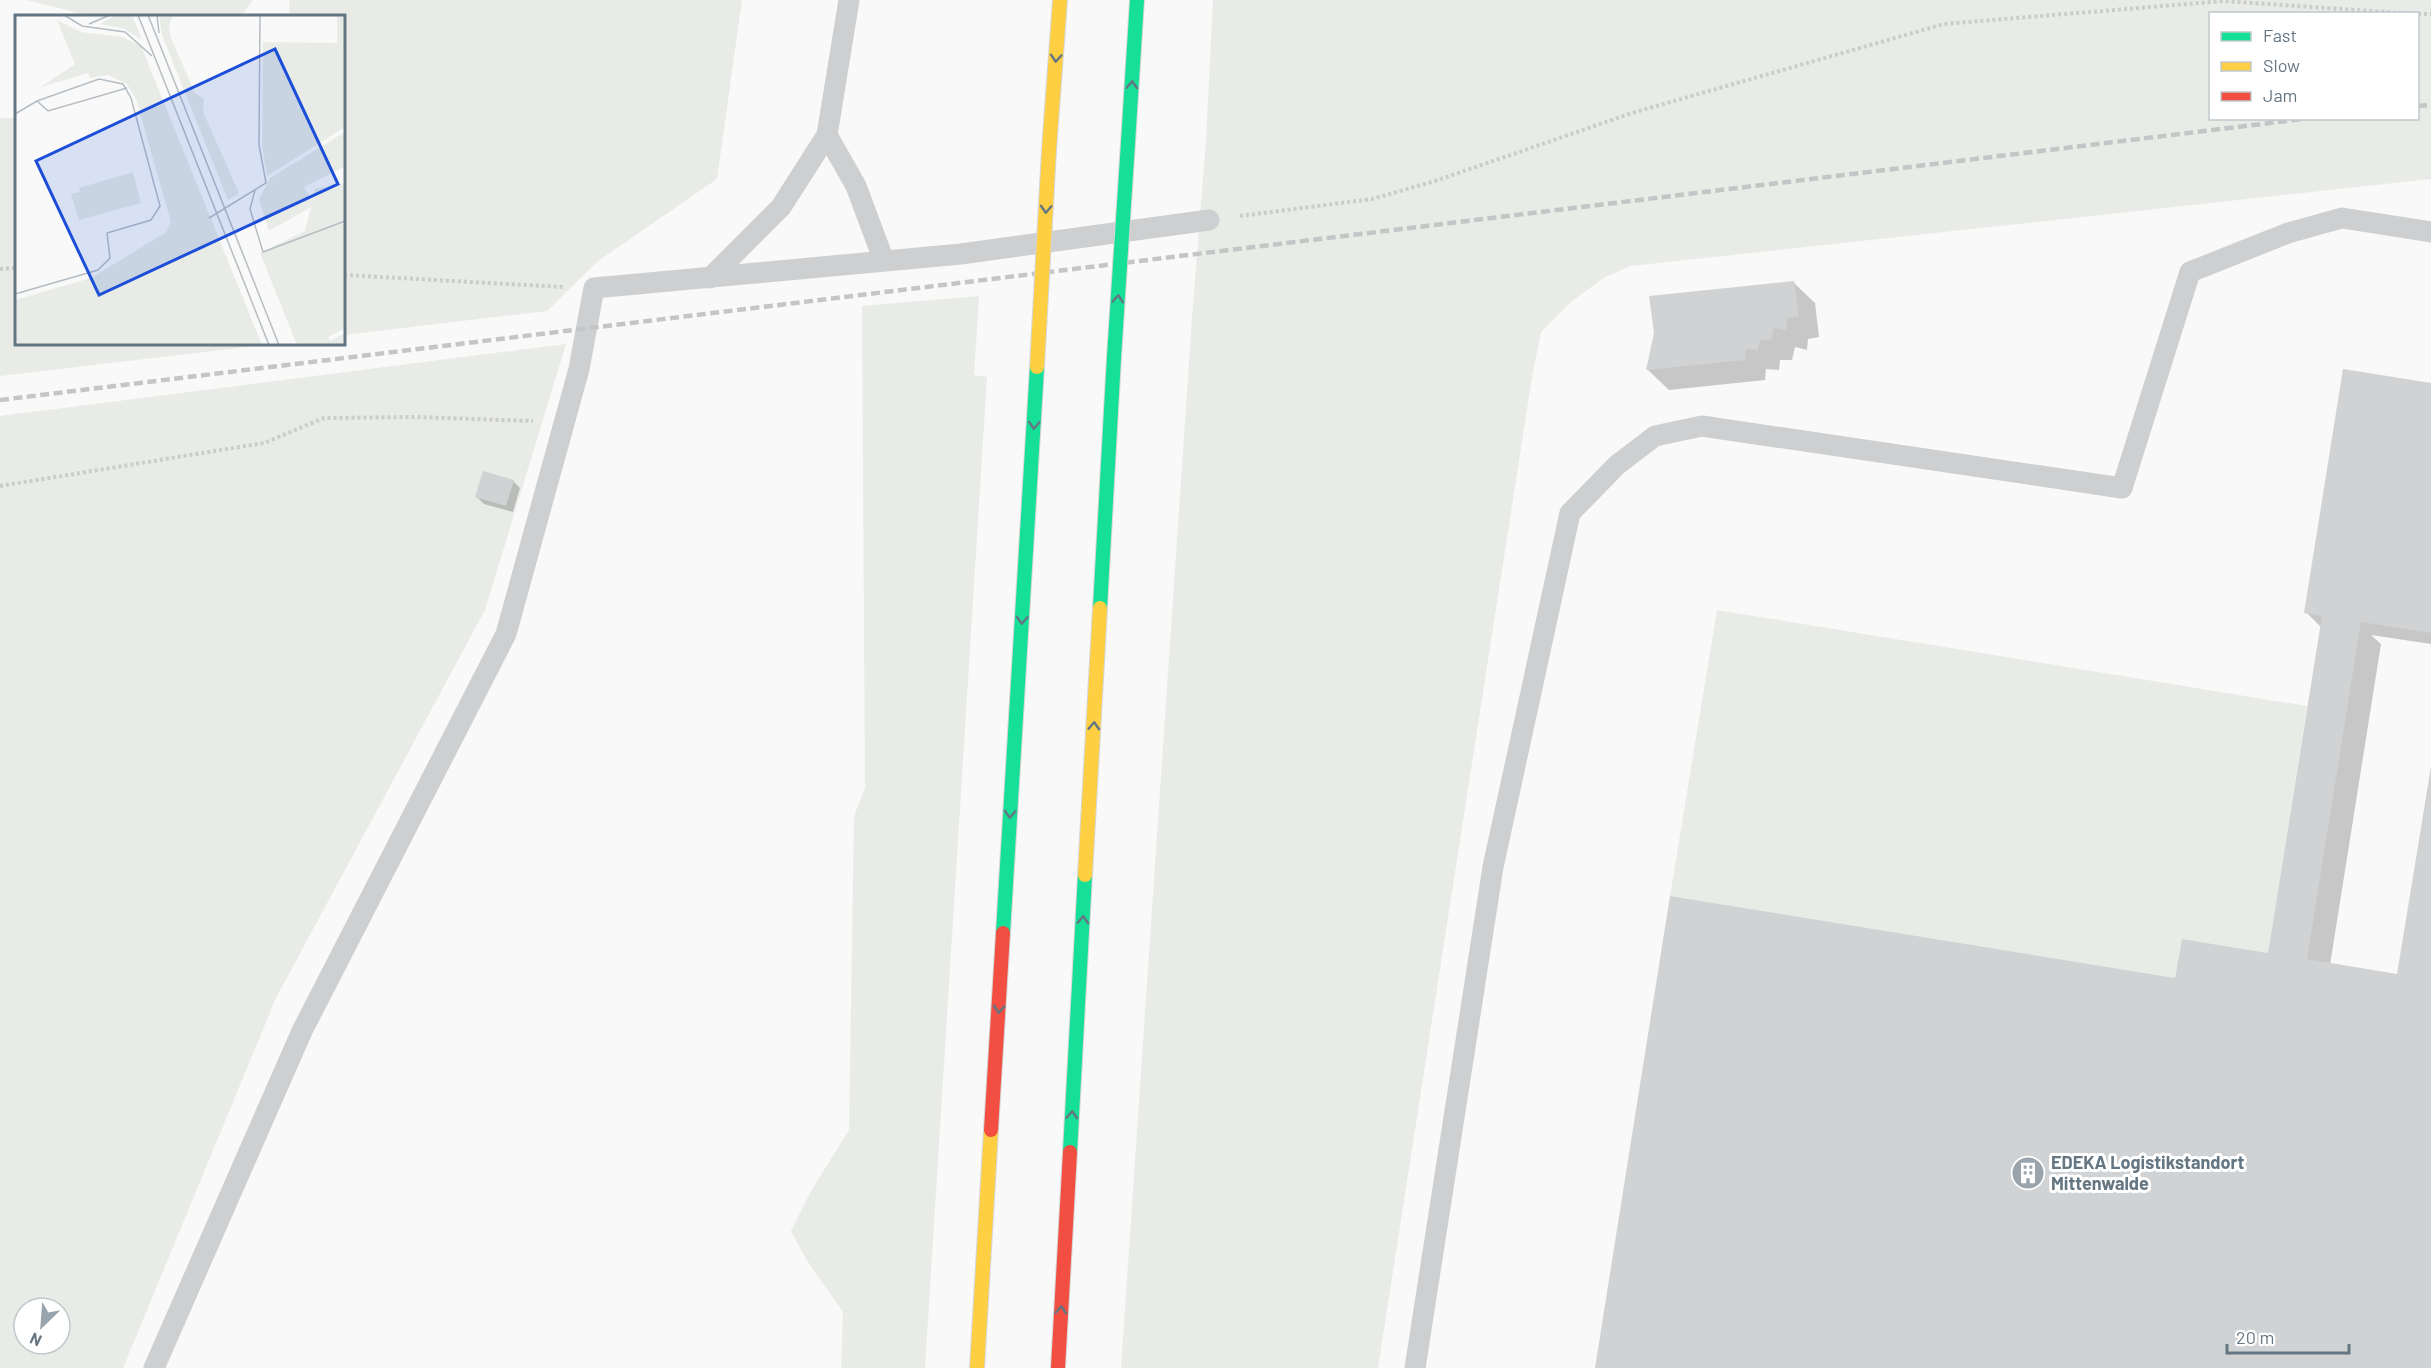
<svg xmlns="http://www.w3.org/2000/svg" width="2431" height="1368" font-family="Barlow,sans-serif">
<style>
.green{fill:#e8ebe6;fill-rule:evenodd}
.shadow{fill:#0003}
.building{fill:#d0d2d3}
.lines{fill:none;stroke-linecap:round;stroke-linejoin:round}
.fast-casing{stroke:#d5d6d6;stroke-width:16}
.slow-casing{stroke:#d5d6d6;stroke-width:16}
.jam-casing{stroke:#d5d6d6;stroke-width:16}
.path{stroke:#cbcccd;stroke-width:4;stroke-dasharray:3 3;stroke-linecap:butt}
.lane{stroke:#cecfd0;stroke-width:21}
.fast{stroke:#16e098;stroke-width:14}
.slow{stroke:#ffcf43;stroke-width:14}
.jam{stroke:#f24e42;stroke-width:14}
.rail{stroke:#c3c5c6;stroke-width:4.5;stroke-dasharray:9 4.5;stroke-linecap:butt}
.fast-bridge-casing{stroke:#d5d6d6;stroke-width:16;stroke-linecap:butt}
.slow-bridge-casing{stroke:#d5d6d6;stroke-width:16;stroke-linecap:butt}
.fast-bridge{stroke:#16e098;stroke-width:14}
.slow-bridge{stroke:#ffcf43;stroke-width:14}
.oneway{stroke:#657683}
.labels{text-anchor:middle;stroke-width:6;stroke-linejoin:round;paint-order:stroke}
.poi-label{font-size:18px;font-weight:bold;fill:#657683;stroke:#fff;text-anchor:start}
.inset-road{fill:none;stroke:#b5bdc3;stroke-width:1.5}
.view{fill:#1d4ed8;fill-opacity:0.15;stroke:#1d4ed8;stroke-width:3}
.inset-edge{fill:none;stroke:#657683;stroke-width:3}
</style>
<rect width="100%" height="100%" fill="#f9f9f9"/>
<path class="green" d="M 27,0 L 253,0 L 241,16 L 90,16 Z
M 289,0 L 742,0 L 717,179 L 598,261 L 547,311 L 344,335 L 344,16 L 290,16 Z
M 1213,0 L 2431,0 L 2431,179 L 1631,266 L 1605,277 L 1572,301 L 1541,332 L 1532,377 L 1378,1368 L 1121,1368 L 1192,318 L 1206,141 ZM 2210,14 L 2418,14 L 2418,118 L 2210,118 Z
M 0,118 L 16,118 L 16,344 L 272,344 L 0,376 Z
M 979,296 L 974,375 L 987,377 L 925,1368 L 841,1368 L 843,1312 L 806,1259 L 791,1231 L 811,1191 L 849,1130 L 854,816 L 865,788 L 862,306 Z
M 566,344 L 485,610 L 276,998 L 123,1368 L 0,1368 L 0,416 ZM 24,1308 L 60,1308 L 60,1344 L 24,1344 Z
M 1717,610 L 2307,706 L 2268,953 L 2182,939 L 2175,978 L 1670,896 Z"/>
<path class="shadow" d="M 1794,283 L 1815,303 L 1819,337 L 1808,339 L 1807,350 L 1795,347 L 1792,360 L 1780,360 L 1779,370 L 1766,369 L 1765,380 L 1669,390 L 1648,370 L 1656,333 Z
M 2431,384 L 2431,644 L 2371,635 L 2381,644 L 2330,965 L 2398,975 L 2431,768 L 2431,1368 L 1596,1368 L 2176,979 L 2269,955 L 2321,627 L 2306,612 Z
M 513,481 L 520,488 L 513,512 L 484,504 L 477,497 Z"/>
<path class="building" d="M 1794,281 L 1799,317 L 1788,318 L 1786,330 L 1774,328 L 1771,340 L 1760,340 L 1758,350 L 1746,349 L 1745,360 L 1646,370 L 1654,333 L 1649,296 Z
M 2343,369 L 2431,383 L 2431,633 L 2361,622 L 2307,959 L 2397,974 L 2431,767 L 2431,1368 L 1595,1368 L 1670,896 L 2175,978 L 2182,939 L 2268,953 L 2322,616 L 2304,613 Z
M 483,471 L 514,480 L 506,506 L 475,497 Z"/>
<g class="lines">
<defs>
<path id="fast" d="M 1128,143 L 1137,0
M 1100,608 L 1114,357
M 1003,933 L 1037,367
M 1070,1152 L 1085,875"/>
<path id="slow" d="M 1049,150 L 1060,0
M 1085,875 L 1100,608
M 977,1368 L 991,1130"/>
<path id="jam" d="M 991,1130 L 1003,933
M 1058,1368 L 1070,1152"/>
</defs>
<use href="#fast" class="fast-casing"/>
<use href="#slow" class="slow-casing"/>
<use href="#jam" class="jam-casing"/>
<path class="path" d="M 2418,14 L 2431,14
M 1240,216 L 1372,199 L 1435,181 L 1632,113 L 1944,24 L 2223,1 L 2416,14
M 0,269 L 16,268
M 344,275 L 563,287
M 0,486 L 264,443 L 324,418 L 416,417 L 533,421"/>
<path class="lane" d="M 827,135 L 856,186 L 884,261
M 710,278 L 781,207 L 827,135 L 849,0
M 154,1368 L 302,1031 L 506,634 L 579,369 L 594,288 L 961,254 L 1209,220
M 1415,1368 L 1493,867 L 1570,513 L 1617,465 L 1655,436 L 1702,426 L 2122,488 L 2190,272 L 2288,233 L 2342,218 L 2431,232"/>
<use href="#fast" class="fast"/>
<use href="#slow" class="slow"/>
<use href="#jam" class="jam"/>
<path class="rail" d="M 2418,106 L 2431,105
M 0,400 L 2311,118"/>
<defs>
<path id="fast-bridge" d="M 1114,357 L 1128,143"/>
<path id="slow-bridge" d="M 1037,367 L 1049,150"/>
</defs>
<use href="#fast-bridge" class="fast-bridge-casing"/>
<use href="#slow-bridge" class="slow-bridge-casing"/>
<use href="#fast-bridge" class="fast-bridge"/>
<use href="#slow-bridge" class="slow-bridge"/>
</g>
<defs><path id="oneway-chevron" d="M-2-3.5L2.5 0L-2 3.5" fill="none" stroke-width="1.6" stroke-linecap="round" stroke-linejoin="round" transform="scale(1.5)"/></defs>
<g class="oneway">
<use href="#oneway-chevron" transform="translate(1056 58) rotate(94)"/>
<use href="#oneway-chevron" transform="translate(1132 85) rotate(-87)"/>
<use href="#oneway-chevron" transform="translate(1046 209) rotate(93)"/>
<use href="#oneway-chevron" transform="translate(1118 299) rotate(-86)"/>
<use href="#oneway-chevron" transform="translate(1034 425) rotate(93)"/>
<use href="#oneway-chevron" transform="translate(1022 620) rotate(93)"/>
<use href="#oneway-chevron" transform="translate(1094 726) rotate(-87)"/>
<use href="#oneway-chevron" transform="translate(1010 814) rotate(93)"/>
<use href="#oneway-chevron" transform="translate(1083 920) rotate(-87)"/>
<use href="#oneway-chevron" transform="translate(999 1009) rotate(93)"/>
<use href="#oneway-chevron" transform="translate(1072 1115) rotate(-87)"/>
<use href="#oneway-chevron" transform="translate(1061 1310) rotate(-87)"/>
</g>
<defs>
<symbol id="building-disc" viewBox="-11 -11 22 22"><circle r="9.5" fill="#99a4ac" stroke="#fff"/><path d="M-4-6H4V6H1V3H-1V6H-4ZM-2.5-4.3h1.7v1.8h-1.7ZM.8-4.3h1.7v1.8H.8ZM-2.5-1h1.7V.8h-1.7ZM.8-1h1.7V.8H.8Z" fill="#fff"/></symbol>
</defs>
<g fill-rule="evenodd">
<use href="#building-disc" x="2009" y="1154" width="38" height="38"/>
</g>
<g class="labels">
<g class="poi-label">
<text x="2051" y="1169">EDEKA Logistikstandort<tspan x="2051" dy="21">Mittenwalde</tspan></text>
</g>
</g>
<g transform="translate(15 15)">
<rect width="330" height="330" fill="#f9f9f9"/>
<path d="M 101,0 L 117,0 L 127,25 L 110,14 L 85,9 ZM 144,0 L 158,0 L 154,11 L 156,23 L 180,78 L 189,84 L 188,97 L 224,178 L 213,185 L 147,20 ZM 322,0 L 330,0 L 330,112 L 252,161 L 247,131 L 248,27 L 322,28 ZM 42,5 L 66,17 L 107,22 L 126,31 L 247,330 L 0,330 L 0,285 L 76,263 L 150,218 L 156,207 L 121,84 L 112,69 L 93,60 L 75,63 L 73,58 L 26,72 L 60,49 ZM 330,117 L 330,151 L 289,172 L 297,185 L 300,174 L 330,168 L 330,313 L 313,322 L 315,326 L 330,318 L 330,330 L 282,330 L 245,238 L 290,216 L 296,192 L 254,216 L 244,184 L 255,163 ZM 118,157 L 126,188 L 64,205 L 56,179 L 65,177 L 64,173 Z" fill="#e8ebe6"/>
<path class="inset-road" d="M 49,0 L 67,11 L 110,17 L 137,41M 123,0 L 254,330M 133,0 L 264,330M 142,0 L 144,18M 74,9 L 95,0M 0,99 L 22,86 L 33,96 L 112,73M 240,175 L 235,194 L 248,237 L 330,206M 194,203 L 251,168 L 244,130 L 245,0M 0,279 L 83,255 L 95,243 L 92,218 L 136,205 L 145,191 L 116,83 L 108,69 L 84,64 L 22,86"/>
<path class="view" d="M 260,34 L 323,169 L 84,280 L 21,146 Z"/>
<rect width="330" height="330" class="inset-edge"/>
</g>
<rect x="2209" y="12" width="210" height="108" fill="#ffffff" stroke="#c1c8cd" stroke-width="1.5"/>
<rect x="2221" y="32" width="30" height="9" fill="#16e098" stroke="#c1c8cd" stroke-width="1.5"/>
<text x="2263" y="42" font-size="18" fill="#657683">Fast</text>
<rect x="2221" y="62" width="30" height="9" fill="#ffcf43" stroke="#c1c8cd" stroke-width="1.5"/>
<text x="2263" y="72" font-size="18" fill="#657683">Slow</text>
<rect x="2221" y="92" width="30" height="9" fill="#f24e42" stroke="#c1c8cd" stroke-width="1.5"/>
<text x="2263" y="102" font-size="18" fill="#657683">Jam</text>
<g transform="translate(42 1326) rotate(205)"><circle r="28" fill="#ffffff" stroke="#c1c8cd" stroke-width="1.5"/>
<path d="M0-4.5L10 22L0 15L-10 22Z" fill="#99a4ac"/>
<text y="-9" font-size="16" font-weight="bold" text-anchor="middle" fill="#657683">N</text>
</g>
<path d="M2227 1344v9h122v-9" fill="none" stroke="#657683" stroke-width="3"/>
<text x="2236" y="1344" font-size="18" fill="#657683" stroke="#ffffff" stroke-width="4.5" paint-order="stroke">20 m</text>
</svg>
